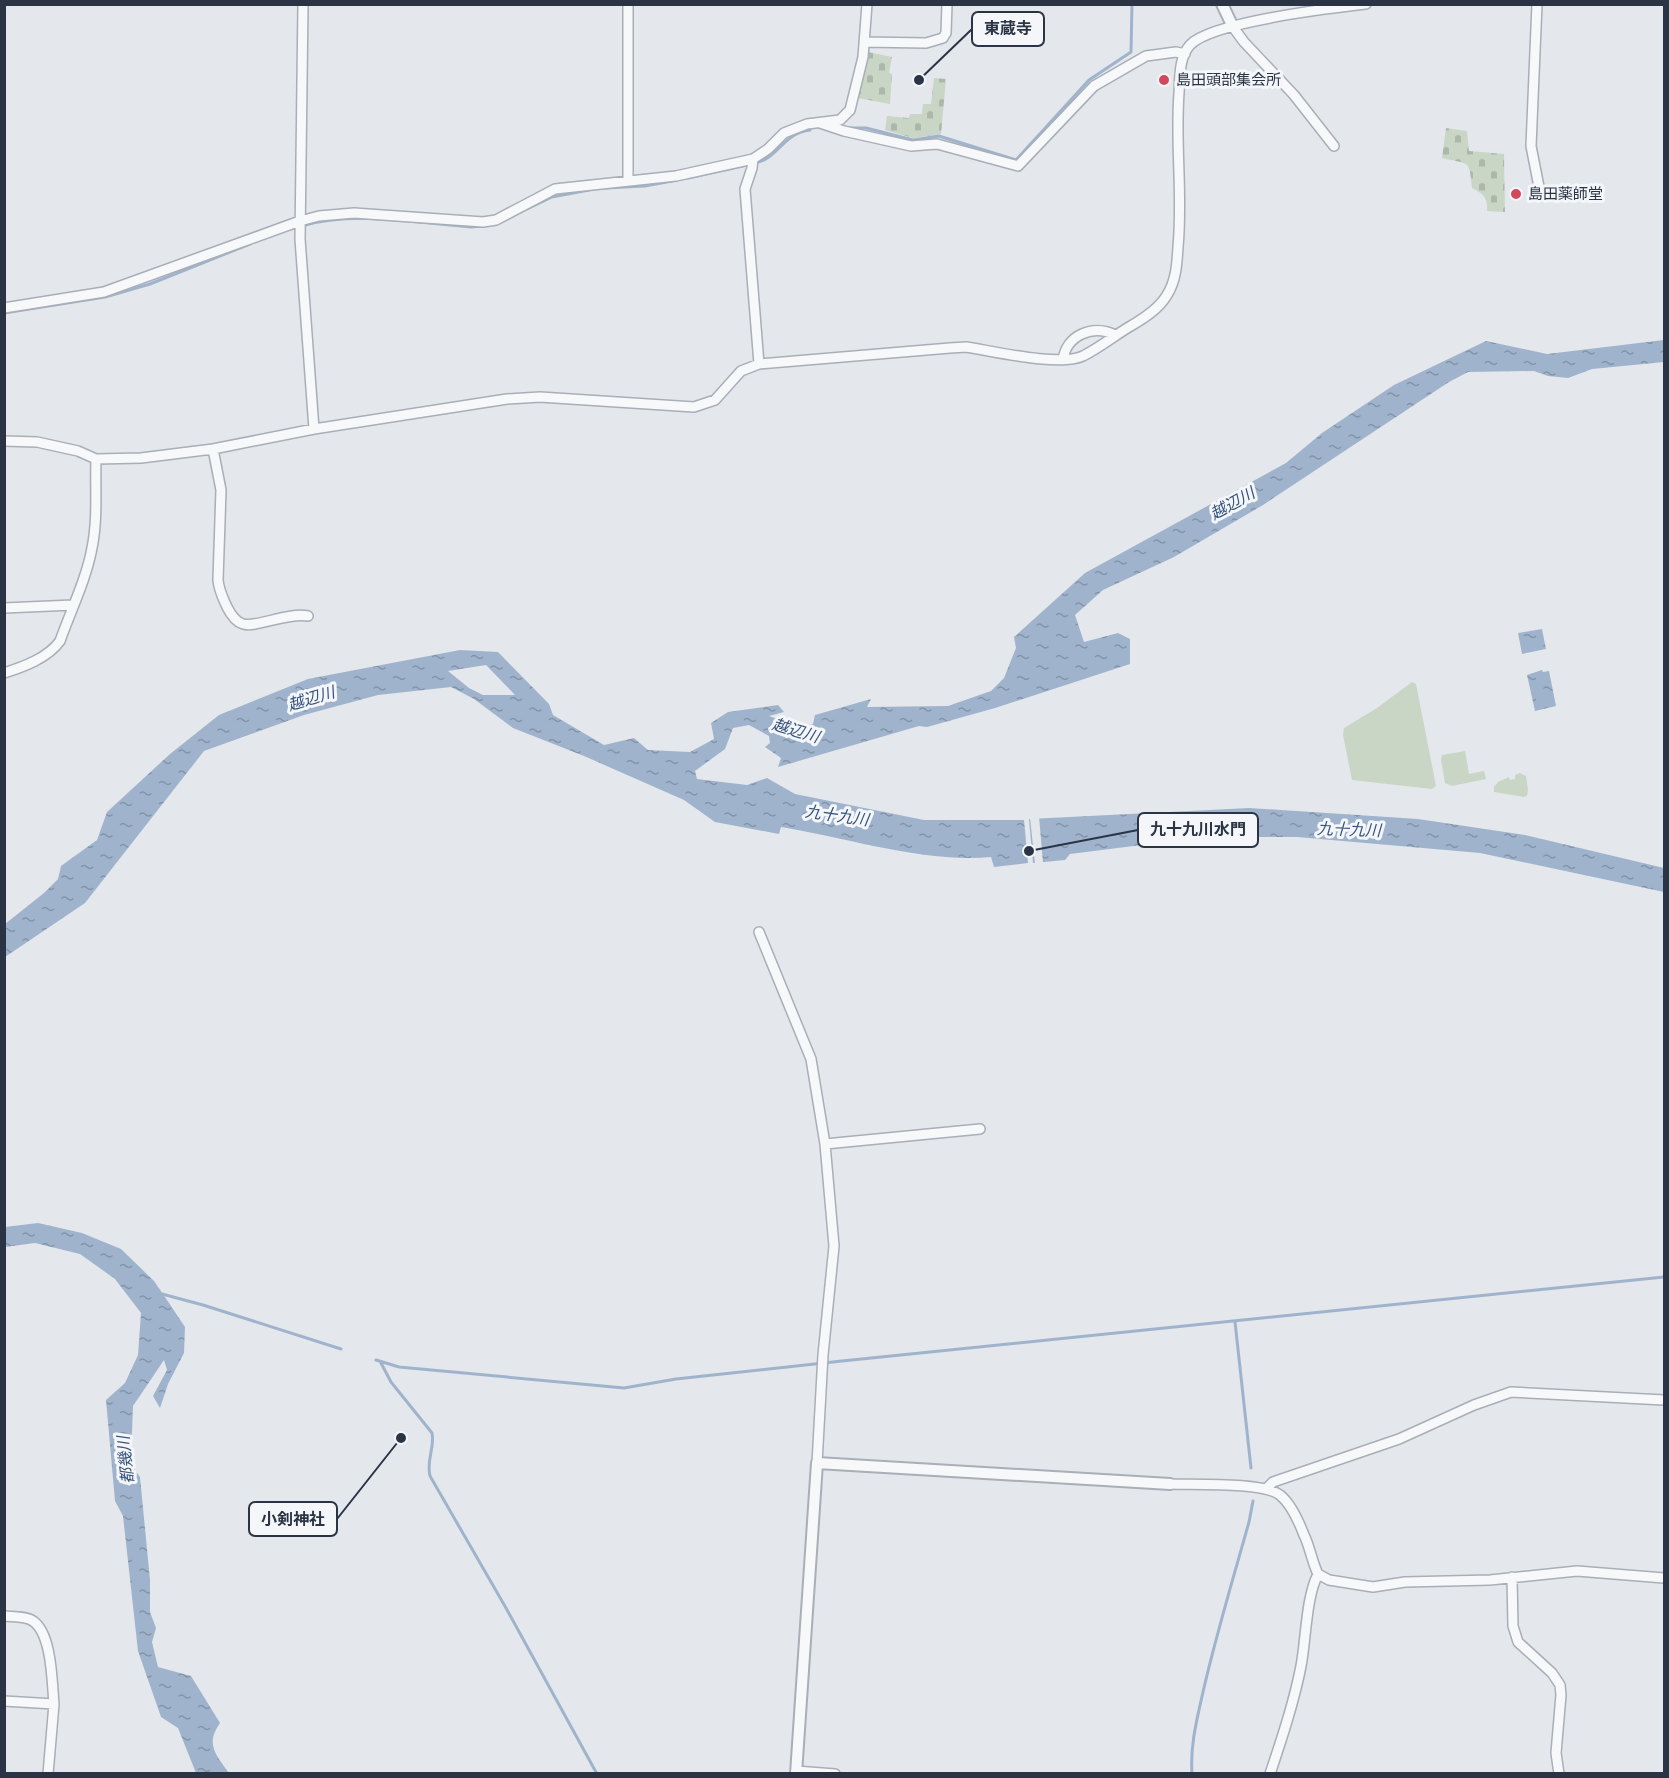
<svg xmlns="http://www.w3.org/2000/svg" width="1669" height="1778" font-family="'Open Sans','Noto Sans JP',sans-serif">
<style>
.grass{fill:#c9d6c5}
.cemetery{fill:url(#cemetery-stones)}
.water{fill:url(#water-ripples);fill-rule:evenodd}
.pier{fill:#e4e7ec}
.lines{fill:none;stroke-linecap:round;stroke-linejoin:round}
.stream{stroke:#9fb4cc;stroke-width:3}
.minor-casing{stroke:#a9aeb7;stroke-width:12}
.tertiary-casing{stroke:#a9aeb7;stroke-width:14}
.minor{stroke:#f7f8fa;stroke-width:9}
.tertiary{stroke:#f7f8fa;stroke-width:10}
.poi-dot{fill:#d1495b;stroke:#f4f6f9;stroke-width:2}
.labels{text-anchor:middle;stroke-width:6;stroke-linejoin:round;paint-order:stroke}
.poi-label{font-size:15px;fill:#2b3445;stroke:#f4f6f9;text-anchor:start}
.water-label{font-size:16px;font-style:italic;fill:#34527a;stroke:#f4f6f9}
.leader{fill:none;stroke:#2b3445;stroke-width:2}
.callout-dot{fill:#2b3445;stroke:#f4f6f9;stroke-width:2}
.callout{fill:#f4f6f9;stroke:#2b3445;stroke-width:2}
.callout-label{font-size:16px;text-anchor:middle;font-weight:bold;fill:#2b3445}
</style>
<defs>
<pattern id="cemetery-stones" width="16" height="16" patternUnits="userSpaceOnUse" patternTransform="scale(1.5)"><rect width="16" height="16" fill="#c9d6c5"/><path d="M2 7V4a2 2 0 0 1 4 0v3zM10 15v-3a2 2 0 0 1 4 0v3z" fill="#adb8ab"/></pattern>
<pattern id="water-ripples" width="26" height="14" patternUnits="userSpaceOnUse" patternTransform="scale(1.5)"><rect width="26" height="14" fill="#9fb4cc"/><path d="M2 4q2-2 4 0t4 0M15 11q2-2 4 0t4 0" fill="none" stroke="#8293a7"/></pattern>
</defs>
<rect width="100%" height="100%" fill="#e4e7ec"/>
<path class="grass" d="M 1412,682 L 1416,684 L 1436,786 L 1432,789 L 1352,780 L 1343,735 L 1344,728 L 1377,708 Z
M 1465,751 L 1469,774 L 1484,771 L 1486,779 L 1452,786 L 1445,783 L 1441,760 L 1442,755 Z
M 1520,773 L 1526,776 L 1528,790 L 1527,796 L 1524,797 L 1494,792 L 1494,787 L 1498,782 L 1509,777 L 1510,780 L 1515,779 L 1515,775 Z"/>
<path class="cemetery" d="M 868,52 L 892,57 L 889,73 L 892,74 L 890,104 L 858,98 Z
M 934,78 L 946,79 L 941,134 L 913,138 L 885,130 L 887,116 L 909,118 L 910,114 L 922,114 L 923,104 L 931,104 Z
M 1446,128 L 1467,131 L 1469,151 L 1504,154 L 1505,212 L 1487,211 C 1488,198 1484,194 1472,188 C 1469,158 1470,165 1442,158 Z"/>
<path class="water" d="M 1664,340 L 1664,362 L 1592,369 L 1568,378 L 1548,376 L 1534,371 L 1468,372 L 1449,382 L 1263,505 L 1174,557 L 1103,590 L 1075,615 L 1084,642 L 1118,633 L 1130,639 L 1130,664 L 995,708 L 927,727 L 919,726 L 778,767 L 781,758 L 765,747 L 770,743 L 769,736 L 749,725 L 733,728 L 725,749 L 695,771 L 697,779 L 747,785 L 767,778 L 795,794 L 924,820 L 1024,820 L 1028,863 L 994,867 L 991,857 C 924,863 848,838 781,827 L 779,834 L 715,822 L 684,800 L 584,756 L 513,728 L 474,699 L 451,687 L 378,695 L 304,715 L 204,751 L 85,903 L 5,957 L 5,924 L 44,893 L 58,879 L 61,866 L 97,840 L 107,812 L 170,754 L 219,715 L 308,679 L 460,650 L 498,652 L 549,704 L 553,715 L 604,745 L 634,738 L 648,750 L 690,752 L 714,739 L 711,723 L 728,712 L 778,705 L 784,712 L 769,716 L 799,727 L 813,724 L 815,715 L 871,699 L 867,707 L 948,706 L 991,691 L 1004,678 L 1016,648 L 1014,637 L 1085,573 L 1286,463 L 1322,433 L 1394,385 L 1486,341 L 1547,354 ZM 486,665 L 515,695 L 483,695 L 469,688 L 448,671 Z
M 1542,629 L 1546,649 L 1522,654 L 1518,633 Z
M 1542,670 L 1543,672 L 1549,671 L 1556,706 L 1535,711 L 1527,675 Z
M 1249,808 L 1418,819 L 1525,835 L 1664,868 L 1664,892 L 1480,853 L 1297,837 L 1205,837 L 1070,854 L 1065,860 L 1033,863 L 1029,819 Z
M 38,1223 L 82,1233 L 121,1249 L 154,1281 L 169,1303 L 185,1327 L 184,1353 L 168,1384 L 160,1408 L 153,1396 L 167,1370 L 164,1360 L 133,1406 L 132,1432 L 128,1449 L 132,1466 L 140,1477 L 150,1580 L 150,1612 L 156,1628 L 152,1642 L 158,1667 L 191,1676 L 220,1723 C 205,1744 216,1755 229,1773 L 196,1773 L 178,1728 L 161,1717 L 138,1651 L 123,1516 L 115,1501 L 106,1400 L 125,1383 L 138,1355 L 141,1313 L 115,1279 L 80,1254 L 35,1243 L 5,1247 L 5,1227 Z"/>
<path class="pier" d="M 1039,817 L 1043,863 L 1035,864 L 1030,818 Z"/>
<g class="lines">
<path class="stream" d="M 849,128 L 866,128 L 913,140 L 939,136 L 1016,160 L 1089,80 L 1131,52 L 1132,4
M 755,163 C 779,158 783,133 810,130
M 688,178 L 743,166
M 605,188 L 645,186 L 672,181
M 495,224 L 552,197 L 589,190
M 301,226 C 355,210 416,223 471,227 L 482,226
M 4,313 L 105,297 L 150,284 L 250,244
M 162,1294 L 203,1305 L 341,1349
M 1235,1322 L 1251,1468
M 376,1360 L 399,1367 L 624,1388 L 676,1379 L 842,1361 L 1664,1277
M 381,1363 L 391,1382 L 432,1433 C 435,1449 426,1459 430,1476 L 506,1608 L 597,1774
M 1192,1774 C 1190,1745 1197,1719 1203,1692 C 1216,1635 1233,1579 1249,1522 L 1253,1501"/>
<defs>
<path id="minor" d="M 303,4 L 300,239 L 314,429
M 628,4 L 628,181
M 1537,4 L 1531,146 L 1541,197
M 1233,27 L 1244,42 L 1294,95 L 1334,146
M 864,42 L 926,43 L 943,38 L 946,33 L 947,4
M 820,123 L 844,131 L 911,146 L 937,144 L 1018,166 L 1094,86 L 1146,56 L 1176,52 L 1185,54
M 753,159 L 752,168 L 745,189 L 759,364
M 4,308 L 104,292 L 300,221 L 319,216 L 354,213 L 483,222 L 496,220 L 555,189 L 676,176 L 753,159 L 768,149 L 784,133 L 789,131 L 807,124 L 840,120 L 850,110 L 863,57 L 867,4
M 1063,360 C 1066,335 1093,324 1115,335
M 4,441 L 37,442 L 78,451 L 96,459 L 141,458 L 213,449 L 314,429 L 507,399 L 540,397 L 694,407 L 715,400 L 741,371 L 759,364 L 950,348 L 966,347 C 993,351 1059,367 1083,356 C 1099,348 1114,336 1129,327 C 1143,319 1159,309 1167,295 C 1176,281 1177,264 1178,247 C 1183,195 1175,144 1179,93 C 1180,77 1179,57 1190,45 C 1211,22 1332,8 1366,4
M 213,449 L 221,490 L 218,580 C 219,591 223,598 227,607 C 230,613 236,622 243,624 C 256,628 288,612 308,616
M 4,608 L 73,605
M 4,673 C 23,667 48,658 60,641 C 71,610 86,580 92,548 C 98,519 95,488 96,459
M 759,932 L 811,1059 L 825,1144 L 834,1246 L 823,1355 L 817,1463
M 825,1144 L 980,1129
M 1170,1484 C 1193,1485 1264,1482 1280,1495 C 1290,1503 1299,1522 1304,1535 C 1310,1547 1312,1562 1318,1574 L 1329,1580 L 1373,1587 L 1405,1582 L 1490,1580 L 1577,1571 L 1664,1578
M 1267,1488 L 1273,1482 L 1399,1439 L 1474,1405 L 1511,1392 L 1664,1400
M 1512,1577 L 1513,1626 L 1518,1642 L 1552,1673 L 1560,1685 L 1561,1695 L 1556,1753 L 1559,1774
M 4,1616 C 13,1617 26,1616 33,1621 C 52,1634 52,1682 54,1704 L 4,1701
M 796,1771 L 835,1774
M 48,1774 L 54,1704
M 1270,1774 C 1282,1738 1294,1702 1301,1666 C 1306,1640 1306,1597 1318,1574"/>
<path id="tertiary" d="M 1222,4 L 1233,27
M 796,1774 L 817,1463 L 1170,1484"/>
</defs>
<use href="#minor" class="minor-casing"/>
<use href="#tertiary" class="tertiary-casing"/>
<use href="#minor" class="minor"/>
<use href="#tertiary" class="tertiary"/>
</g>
<g class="poi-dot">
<circle cx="1164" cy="80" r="6"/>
<circle cx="1516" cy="194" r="6"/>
</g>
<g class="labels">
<g class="poi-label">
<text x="1176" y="85">島田頭部集会所</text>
<text x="1528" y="199">島田薬師堂</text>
</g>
<g class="water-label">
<text transform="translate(1232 503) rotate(-29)" y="6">越辺川</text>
<text transform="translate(311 698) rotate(-17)" y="6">越辺川</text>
<text transform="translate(796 730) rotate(17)" y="6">越辺川</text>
<text transform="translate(837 815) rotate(8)" y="6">九十九川</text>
<text transform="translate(1349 829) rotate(2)" y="6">九十九川</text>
<text transform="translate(125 1460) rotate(-96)" y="6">都幾川</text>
</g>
</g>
<path class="leader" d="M919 80L972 29M1029 851L1138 830M401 1438L337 1519"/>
<g class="callout-dot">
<circle cx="919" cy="80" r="6"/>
<circle cx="1029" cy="851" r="6"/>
<circle cx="401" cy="1438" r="6"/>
</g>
<g class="callout">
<rect x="972" y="12" width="72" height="34" rx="6"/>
<rect x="1138" y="813" width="120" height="34" rx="6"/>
<rect x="249" y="1502" width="88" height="34" rx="6"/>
</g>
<g class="callout-label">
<text x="1008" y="34">東蔵寺</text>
<text x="1198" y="835">九十九川水門</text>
<text x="293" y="1525">小剣神社</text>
</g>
<rect width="1669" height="1778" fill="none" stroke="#2b3445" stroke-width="12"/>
</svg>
